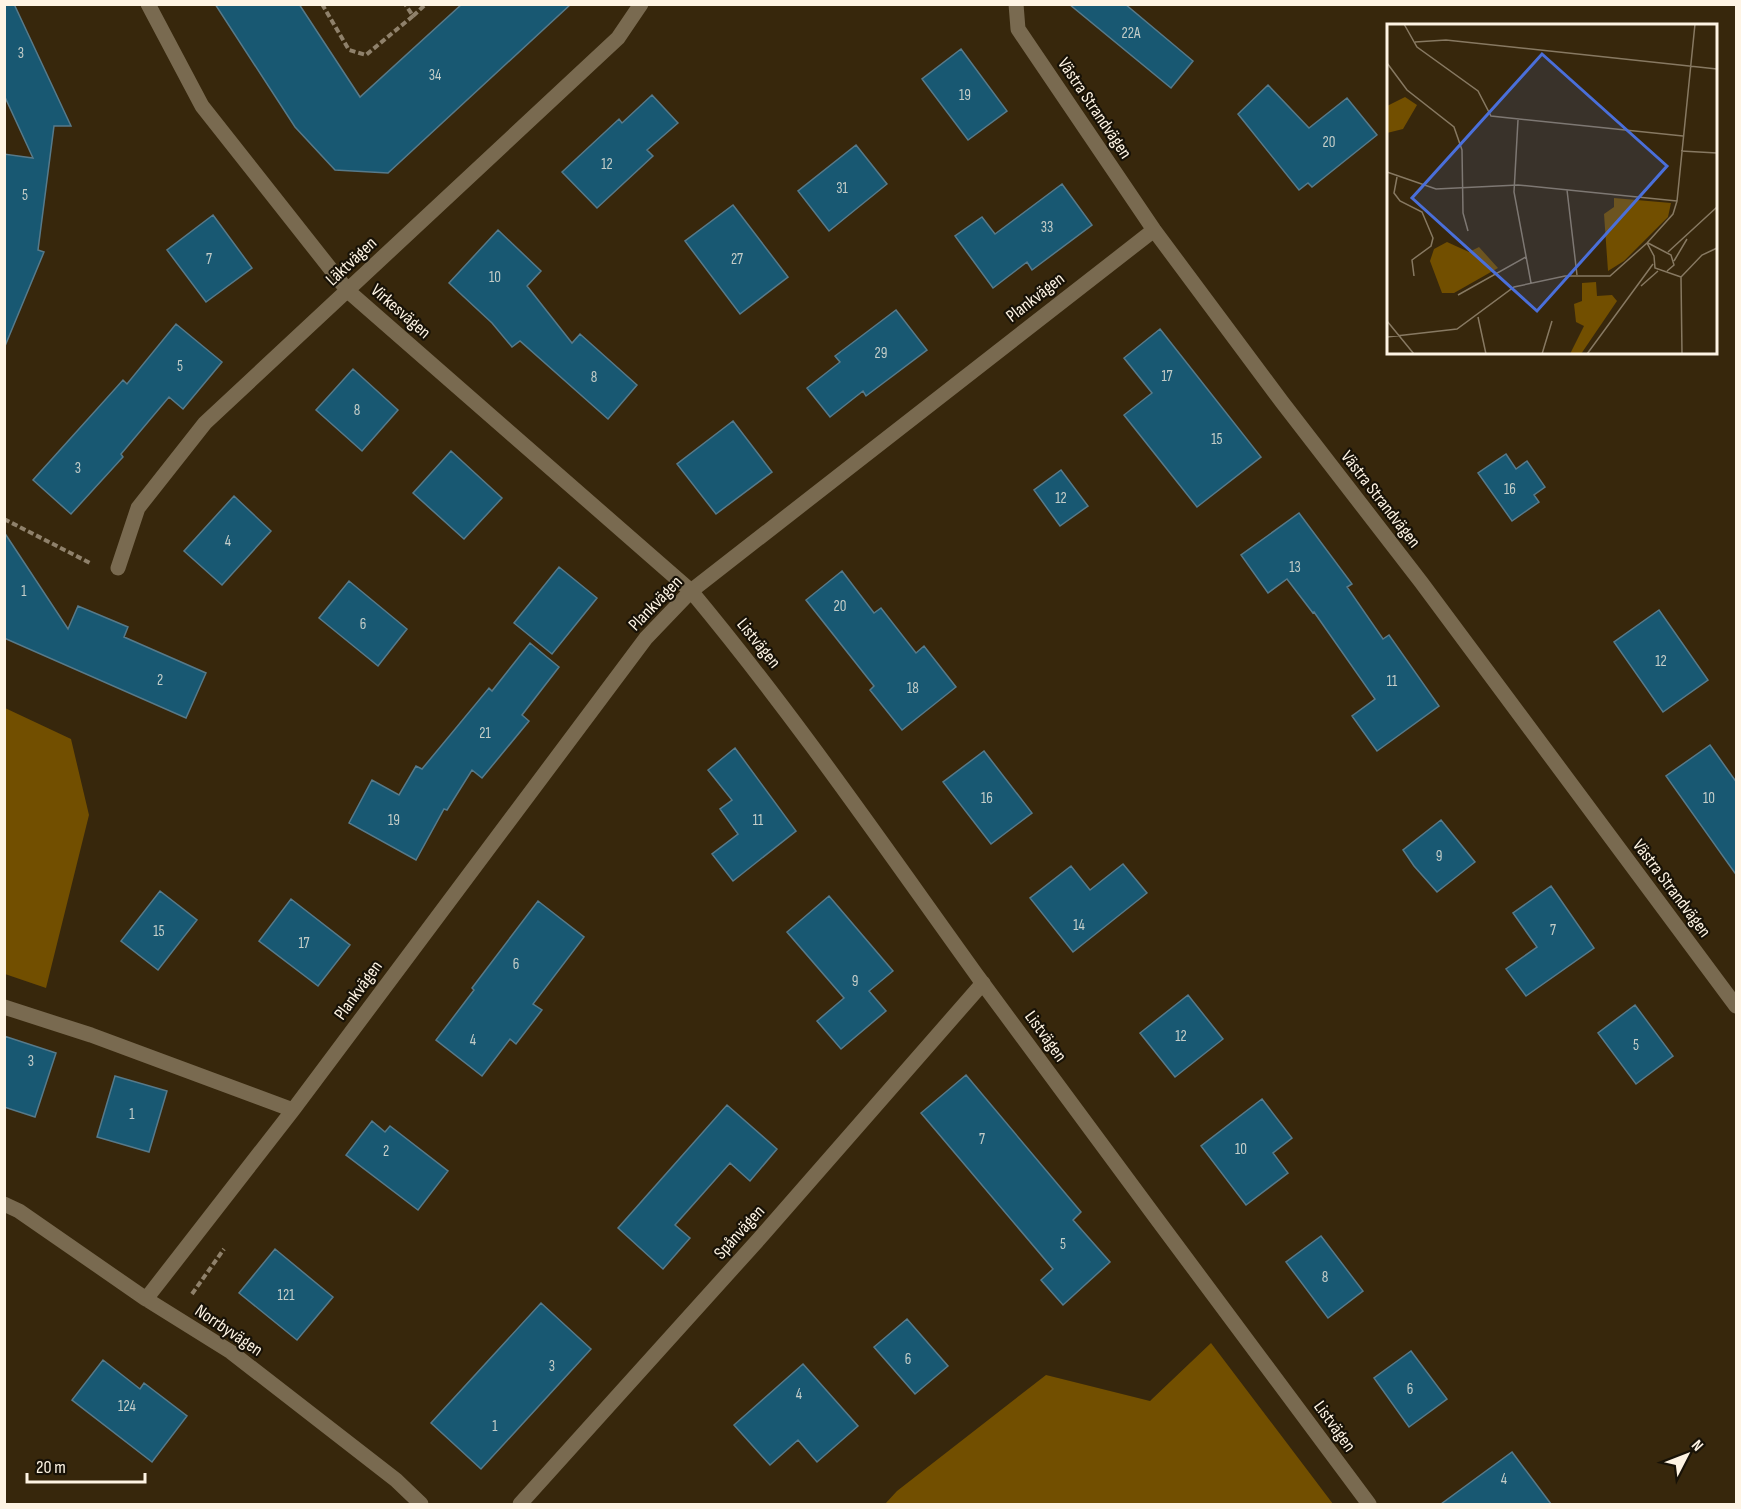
<svg xmlns="http://www.w3.org/2000/svg" width="1741" height="1509" font-family="'Sofia Sans Condensed',sans-serif">
<style>
.forest{fill:#724f00}
.building{fill:#185872;stroke:#577a8a;stroke-width:1.5}
.lines{fill:none;stroke-linecap:round;stroke-linejoin:round}
.path{stroke:#8f816b;stroke-width:4;stroke-dasharray:6 3;stroke-linecap:butt}
.street{stroke:#796a50;stroke-width:15}
.labels{text-anchor:middle;stroke-width:4.5;stroke-linejoin:round;paint-order:stroke}
.number-label{font-size:15px;fill:#c4cdc8}
.street-label{font-size:18px;fill:#fef4e4;stroke:#181207}
.inset-road{fill:none;stroke:#877962;stroke-width:1.5}
.view{fill:#4a6fda;fill-opacity:0.15;stroke:#4a6fda;stroke-width:3}
.inset-edge{fill:none;stroke:#fef4e4;stroke-width:3}
</style>
<rect width="100%" height="100%" fill="#37270c"/>
<path class="forest" d="M 5,708 L 71,739 L 89,815 L 46,988 L 5,974 Z
M 1211,1343 L 1333,1504 L 885,1504 L 897,1491 L 1046,1375 L 1150,1401 Z"/>
<path class="building" d="M 4,4 L 14,4 L 71,126 L 54,126 L 38,250 L 44,252 L 5,346 L 4,154 L 33,158 L 4,95 Z
M 215,4 L 299,4 L 360,97 L 462,4 L 571,4 L 388,173 L 335,170 L 295,127 Z
M 1069,4 L 1125,4 L 1193,61 L 1171,88 Z
M 961,49 L 1007,111 L 968,140 L 922,79 Z
M 1268,85 L 1309,128 L 1347,98 L 1377,135 L 1312,187 L 1308,183 L 1299,190 L 1238,114 Z
M 652,95 L 678,123 L 647,150 L 653,156 L 597,208 L 562,172 L 619,119 L 622,123 Z
M 856,145 L 887,184 L 829,231 L 798,191 Z
M 1062,184 L 1092,225 L 1032,270 L 1027,262 L 993,288 L 955,236 L 982,217 L 995,234 Z
M 733,205 L 788,277 L 740,314 L 685,241 Z
M 213,215 L 252,268 L 206,302 L 167,250 Z
M 498,230 L 541,271 L 527,286 L 572,343 L 580,334 L 637,385 L 608,419 L 520,341 L 512,347 L 492,323 L 449,283 Z
M 896,310 L 927,350 L 866,396 L 863,391 L 830,417 L 807,388 L 840,362 L 835,356 Z
M 176,324 L 222,362 L 183,409 L 169,397 L 121,454 L 123,457 L 71,514 L 33,480 L 123,380 L 127,384 Z
M 1160,329 L 1261,457 L 1197,507 L 1124,415 L 1152,393 L 1124,358 Z
M 353,369 L 398,410 L 362,451 L 316,410 Z
M 733,421 L 772,472 L 716,514 L 677,464 Z
M 451,451 L 502,498 L 464,539 L 413,493 Z
M 1506,454 L 1516,469 L 1527,461 L 1545,487 L 1534,495 L 1539,502 L 1512,521 L 1478,473 Z
M 1061,470 L 1088,506 L 1060,526 L 1034,490 Z
M 234,496 L 271,531 L 222,585 L 184,551 Z
M 1299,513 L 1352,584 L 1347,587 L 1383,639 L 1389,635 L 1439,706 L 1377,751 L 1352,716 L 1375,699 L 1314,612 L 1313,613 L 1287,579 L 1268,593 L 1241,555 Z
M 4,532 L 68,629 L 78,606 L 128,627 L 124,637 L 206,673 L 186,718 L 4,638 Z
M 559,567 L 597,598 L 552,654 L 514,623 Z
M 842,571 L 874,613 L 881,608 L 916,653 L 924,646 L 956,687 L 902,730 L 870,690 L 874,686 L 806,600 Z
M 349,581 L 407,629 L 378,666 L 319,618 Z
M 1659,610 L 1708,680 L 1663,712 L 1614,642 Z
M 530,643 L 559,667 L 522,715 L 529,721 L 482,778 L 472,770 L 447,810 L 444,809 L 416,860 L 349,823 L 372,780 L 399,795 L 416,766 L 422,769 L 489,688 L 492,691 Z
M 1710,745 L 1737,783 L 1737,876 L 1666,776 Z
M 735,748 L 796,831 L 733,881 L 712,854 L 738,834 L 720,809 L 732,800 L 708,770 Z
M 984,751 L 1032,813 L 991,844 L 943,782 Z
M 1441,820 L 1475,862 L 1437,892 L 1414,866 L 1403,850 Z
M 1123,864 L 1147,893 L 1073,952 L 1030,898 L 1071,866 L 1090,890 Z
M 1551,886 L 1594,948 L 1526,996 L 1506,969 L 1537,947 L 1513,913 Z
M 160,891 L 197,920 L 158,970 L 121,941 Z
M 829,896 L 893,971 L 869,991 L 886,1011 L 841,1049 L 817,1021 L 844,998 L 787,932 Z
M 291,899 L 350,945 L 318,986 L 259,941 Z
M 538,901 L 584,937 L 533,1004 L 542,1010 L 516,1044 L 510,1039 L 482,1076 L 436,1040 L 474,990 L 472,988 Z
M 1188,995 L 1223,1039 L 1175,1077 L 1140,1033 Z
M 1635,1005 L 1673,1056 L 1636,1084 L 1598,1033 Z
M 4,1036 L 56,1053 L 35,1117 L 4,1107 Z
M 966,1075 L 1081,1212 L 1073,1220 L 1110,1262 L 1063,1305 L 1041,1280 L 1053,1269 L 921,1113 Z
M 115,1076 L 167,1091 L 149,1152 L 97,1137 Z
M 1262,1099 L 1292,1138 L 1273,1153 L 1288,1173 L 1246,1205 L 1201,1146 Z
M 727,1105 L 777,1149 L 750,1181 L 730,1163 L 675,1225 L 690,1238 L 663,1269 L 618,1228 Z
M 372,1121 L 385,1132 L 390,1126 L 448,1171 L 418,1210 L 346,1155 Z
M 1321,1236 L 1363,1291 L 1328,1318 L 1286,1262 Z
M 275,1249 L 333,1297 L 297,1340 L 239,1293 Z
M 541,1303 L 591,1349 L 481,1469 L 431,1423 Z
M 907,1319 L 948,1366 L 915,1394 L 874,1347 Z
M 1411,1351 L 1447,1399 L 1409,1427 L 1374,1378 Z
M 103,1360 L 140,1389 L 144,1383 L 187,1416 L 152,1462 L 72,1400 Z
M 803,1364 L 858,1426 L 817,1462 L 798,1440 L 770,1465 L 734,1425 Z
M 1512,1452 L 1551,1504 L 1441,1504 Z"/>
<g class="lines">
<path class="path" d="M 322,4 L 349,50 L 366,55 L 413,16 L 405,4
M 413,16 L 426,4
M 4,519 L 92,564
M 192,1294 L 224,1249"/>
<path class="street" d="M 148,4 L 202,106 L 348,291 L 691,591 C 795,716 886,849 981,981 C 1109,1156 1240,1330 1369,1504
M 1016,4 L 1018,29 L 1154,230 L 1282,402 L 1421,582 L 1736,1006
M 118,568 L 138,508 L 205,423 L 618,38 L 641,4
M 4,1007 L 91,1035 L 293,1110
M 4,1204 L 19,1211 L 146,1299 L 231,1352 L 396,1480 L 421,1504
M 146,1299 L 293,1110 L 646,638 L 691,591 L 1154,230
M 520,1504 L 759,1239 L 983,983"/>
</g>
<g class="labels">
<g class="number-label">
<text x="1131" y="38">22A</text>
<text x="21" y="58">3</text>
<text x="435" y="80">34</text>
<text x="965" y="100">19</text>
<text x="1329" y="147">20</text>
<text x="607" y="169">12</text>
<text x="842" y="193">31</text>
<text x="25" y="200">5</text>
<text x="1047" y="232">33</text>
<text x="209" y="264">7</text>
<text x="737" y="264">27</text>
<text x="495" y="282">10</text>
<text x="881" y="358">29</text>
<text x="180" y="371">5</text>
<text x="1167" y="381">17</text>
<text x="594" y="382">8</text>
<text x="357" y="415">8</text>
<text x="1217" y="444">15</text>
<text x="78" y="473">3</text>
<text x="1510" y="494">16</text>
<text x="1061" y="503">12</text>
<text x="228" y="546">4</text>
<text x="1295" y="572">13</text>
<text x="24" y="596">1</text>
<text x="840" y="611">20</text>
<text x="363" y="629">6</text>
<text x="1661" y="666">12</text>
<text x="160" y="685">2</text>
<text x="1392" y="686">11</text>
<text x="913" y="693">18</text>
<text x="485" y="738">21</text>
<text x="987" y="803">16</text>
<text x="1709" y="803">10</text>
<text x="394" y="825">19</text>
<text x="758" y="825">11</text>
<text x="1439" y="861">9</text>
<text x="1079" y="930">14</text>
<text x="1553" y="935">7</text>
<text x="159" y="936">15</text>
<text x="304" y="948">17</text>
<text x="516" y="969">6</text>
<text x="855" y="986">9</text>
<text x="1181" y="1041">12</text>
<text x="473" y="1045">4</text>
<text x="1636" y="1050">5</text>
<text x="31" y="1066">3</text>
<text x="132" y="1119">1</text>
<text x="982" y="1144">7</text>
<text x="1241" y="1154">10</text>
<text x="386" y="1156">2</text>
<text x="1063" y="1249">5</text>
<text x="1325" y="1282">8</text>
<text x="286" y="1300">121</text>
<text x="908" y="1364">6</text>
<text x="552" y="1371">3</text>
<text x="1410" y="1394">6</text>
<text x="799" y="1399">4</text>
<text x="127" y="1411">124</text>
<text x="495" y="1431">1</text>
<text x="1504" y="1484">4</text>
</g>
<g class="street-label">
<text transform="translate(1095 108) rotate(56)" y="6">Västra Strandvägen</text>
<text transform="translate(351 261) rotate(-43)" y="6">Läktvägen</text>
<text transform="translate(1035 297) rotate(-38)" y="6">Plankvägen</text>
<text transform="translate(401 311) rotate(41)" y="6">Virkesvägen</text>
<text transform="translate(1381 499) rotate(52)" y="6">Västra Strandvägen</text>
<text transform="translate(655 603) rotate(-46)" y="6">Plankvägen</text>
<text transform="translate(759 643) rotate(51)" y="6">Listvägen</text>
<text transform="translate(1672 888) rotate(53)" y="6">Västra Strandvägen</text>
<text transform="translate(358 990) rotate(-54)" y="6">Plankvägen</text>
<text transform="translate(1046 1036) rotate(54)" y="6">Listvägen</text>
<text transform="translate(739 1232) rotate(-48)" y="6">Spånvägen</text>
<text transform="translate(229 1330) rotate(34)" y="6">Norrbyvägen</text>
<text transform="translate(1335 1426) rotate(54)" y="6">Listvägen</text>
</g>
</g>
<g transform="translate(1387 24)">
<rect width="330" height="330" fill="#37270c"/>
<path d="M 18,73 L 30,81 L 16,105 L 0,109 L 0,82 ZM 227,174 L 284,179 L 281,193 L 237,237 L 221,247 L 217,190 L 227,183 ZM 60,218 L 82,228 L 92,223 L 111,244 L 67,269 L 55,269 L 43,237 L 47,225 ZM 209,258 L 210,272 L 225,271 L 230,277 L 194,330 L 183,330 L 197,302 L 189,298 L 187,280 L 195,277 L 195,259 Z" fill="#724f00"/>
<path class="inset-road" d="M 17,0 L 30,23 L 91,67 L 104,92 L 296,112M 28,18 L 59,16 L 330,45M 0,39 L 20,66 L 67,103 L 75,126 L 76,189 L 81,207M 131,96 L 127,168 L 144,259M 294,127 L 330,129M 0,148 L 49,165 L 131,161 L 290,177M 10,153 L 7,169 L 13,177 L 35,188 L 46,214 L 44,222 L 25,236 L 27,252M 180,166 L 190,251M 260,219 L 267,232 L 268,244 L 294,253M 261,219 L 284,231 L 287,241 L 280,247M 281,228 L 330,183M 287,237 L 300,215M 254,262 L 271,247M 71,271 L 139,233M 91,293 L 99,330M 0,297 L 27,330M 0,313 L 70,305 L 127,263 L 178,252 L 223,252 L 260,219 L 286,190 L 290,177 L 308,0M 155,330 L 165,297M 200,330 L 266,240M 295,330 L 294,253 L 315,231 L 330,224"/>
<path class="view" d="M 155,30 L 280,142 L 150,287 L 25,174 Z"/>
<rect width="330" height="330" class="inset-edge"/>
</g>
<rect width="1741" height="1509" fill="none" stroke="#fef4e4" stroke-width="12"/>
<g transform="translate(1687 1455) rotate(48)" stroke="#181207" stroke-width="4.5" paint-order="stroke">
<path d="M0-4.5L10 22L0 15L-10 22Z" fill="#fef4e4"/>
<text y="-9" font-size="16" font-weight="bold" text-anchor="middle" fill="#fef4e4">N</text>
</g>
<path d="M27 1473v9h118v-9" fill="none" stroke="#fef4e4" stroke-width="3"/>
<text x="36" y="1473" font-size="18" fill="#fef4e4" stroke="#181207" stroke-width="4.5" paint-order="stroke">20 m</text>
</svg>
